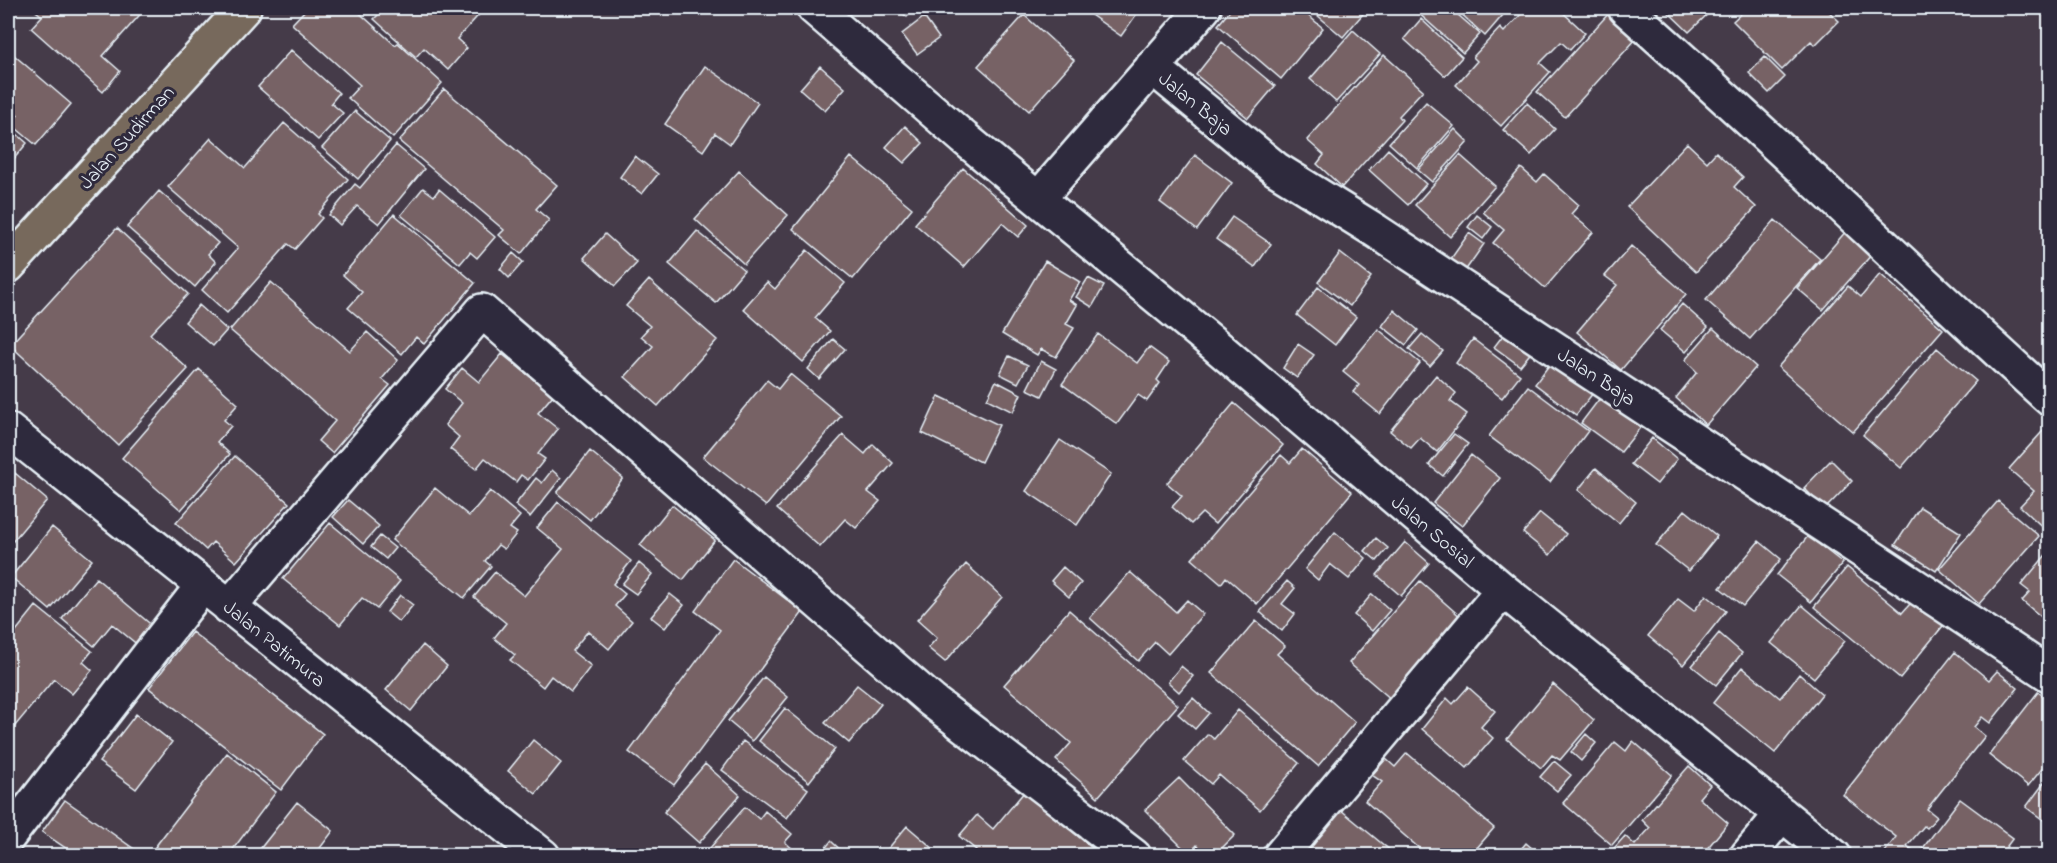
<svg xmlns="http://www.w3.org/2000/svg" width="2057" height="863" font-family="'Indie Flower',sans-serif">
<style>
.building{fill:#776265;stroke:#e8f1f8;stroke-width:1.5}
.lines{fill:none;stroke-linecap:round;stroke-linejoin:round}
.minor-casing{stroke:#e8f1f8;stroke-width:38}
.major-casing{stroke:#e8f1f8;stroke-width:38}
.minor{stroke:#2f2a3d;stroke-width:33}
.major{stroke:#77695c;stroke-width:33}
.labels{text-anchor:middle;stroke-width:6;stroke-linejoin:round;paint-order:stroke}
.street-label{font-size:20px;fill:#e8f1f8;stroke:#2f2a3d}
</style>
<rect width="100%" height="100%" fill="#453b49"/>
<filter id="ink" filterUnits="userSpaceOnUse"><feTurbulence type="fractalNoise" baseFrequency=".0167" numOctaves="2"/><feDisplacementMap in="SourceGraphic" scale="12" xChannelSelector="R" yChannelSelector="G"/><feConvolveMatrix kernelMatrix="1 2 1 2 8 2 1 2 1" color-interpolation-filters="sRGB"/></filter>
<g filter="url(#ink)">
<path class="building" d="M 32,8 L 146,8 L 103,56 L 120,71 L 103,92 L 31,28 L 42,16 Z
M 307,8 L 354,8 L 395,45 L 398,43 L 442,83 L 393,138 L 348,98 L 360,85 L 292,24 Z
M 378,8 L 485,8 L 457,39 L 467,48 L 448,70 L 424,48 L 416,57 L 374,19 L 382,11 Z
M 896,8 L 915,8 L 907,17 Z
M 1081,8 L 1141,8 L 1121,36 Z
M 1232,8 L 1299,8 L 1323,28 L 1281,79 L 1218,25 Z
M 1323,8 L 1368,8 L 1343,37 L 1317,15 Z
M 1418,8 L 1450,8 L 1480,34 L 1463,53 L 1415,10 Z
M 1458,8 L 1496,8 L 1503,15 L 1485,36 L 1456,9 Z
M 1527,8 L 1558,8 L 1585,33 L 1570,50 L 1561,42 L 1540,63 L 1550,72 L 1501,126 L 1456,85 L 1477,61 L 1473,57 L 1500,28 L 1504,32 Z
M 1664,8 L 1714,8 L 1689,32 Z
M 1747,8 L 1825,8 L 1839,21 L 1815,45 L 1811,41 L 1782,70 L 1733,21 Z
M 1610,12 L 1637,38 L 1565,117 L 1537,92 Z
M 1024,15 L 1074,60 L 1029,111 L 978,66 Z
M 924,17 L 939,38 L 917,54 L 902,34 Z
M 1421,19 L 1462,57 L 1445,76 L 1404,39 Z
M 1353,30 L 1380,54 L 1336,102 L 1310,79 Z
M 1222,42 L 1275,86 L 1248,118 L 1196,75 Z
M 8,50 L 71,104 L 36,145 L 11,124 L 18,115 L 8,106 Z
M 291,50 L 339,93 L 331,103 L 343,113 L 318,140 L 258,87 Z
M 1384,55 L 1423,90 L 1399,116 L 1402,120 L 1342,187 L 1317,164 L 1324,155 L 1307,140 Z
M 1765,57 L 1785,77 L 1769,93 L 1749,73 Z
M 705,66 L 758,103 L 730,144 L 715,133 L 703,151 L 665,124 Z
M 820,66 L 845,88 L 825,111 L 800,89 Z
M 444,89 L 557,185 L 536,209 L 549,220 L 521,254 L 499,235 L 504,230 L 399,141 Z
M 1426,102 L 1454,126 L 1417,168 L 1389,143 Z
M 1527,103 L 1555,129 L 1531,155 L 1503,130 Z
M 355,111 L 390,141 L 358,179 L 322,148 Z
M 284,123 L 348,179 L 318,214 L 322,218 L 295,249 L 288,244 L 227,313 L 202,290 L 238,248 L 168,187 L 211,138 L 245,168 Z
M 8,126 L 27,143 L 8,166 Z
M 905,126 L 923,143 L 904,163 L 886,147 Z
M 1455,129 L 1468,142 L 1432,182 L 1418,170 Z
M 1687,143 L 1707,162 L 1716,152 L 1743,177 L 1734,187 L 1756,207 L 1696,272 L 1627,207 Z
M 396,145 L 424,169 L 379,224 L 357,206 L 340,225 L 329,215 L 355,184 L 360,188 Z
M 1388,149 L 1426,184 L 1408,205 L 1369,170 Z
M 1195,155 L 1232,183 L 1197,230 L 1160,202 Z
M 1460,155 L 1495,186 L 1450,237 L 1415,205 Z
M 635,156 L 658,174 L 642,194 L 620,177 Z
M 851,157 L 912,208 L 853,279 L 793,229 Z
M 963,168 L 1028,225 L 1018,237 L 1002,223 L 964,267 L 915,224 Z
M 1521,168 L 1537,182 L 1544,174 L 1579,205 L 1571,214 L 1593,232 L 1545,288 L 1493,243 L 1504,230 L 1483,212 Z
M 739,171 L 788,215 L 744,264 L 695,219 Z
M 423,188 L 434,196 L 439,189 L 495,237 L 477,258 L 470,252 L 460,264 L 401,215 Z
M 159,191 L 218,243 L 208,254 L 216,262 L 195,287 L 127,227 Z
M 394,214 L 475,283 L 424,344 L 416,337 L 402,354 L 348,308 L 362,292 L 343,275 Z
M 1477,215 L 1492,227 L 1483,239 L 1468,227 Z
M 1232,217 L 1271,244 L 1255,267 L 1216,239 Z
M 1775,220 L 1820,259 L 1750,339 L 1706,300 Z
M 117,228 L 188,294 L 150,334 L 188,369 L 118,445 L 10,345 Z
M 1847,230 L 1873,253 L 1823,310 L 1797,288 Z
M 697,231 L 744,270 L 716,303 L 669,264 Z
M 1469,233 L 1484,244 L 1465,271 L 1450,260 Z
M 605,234 L 637,263 L 615,286 L 584,258 Z
M 1631,246 L 1686,294 L 1621,370 L 1577,332 L 1617,285 L 1605,276 Z
M 807,250 L 845,283 L 815,318 L 830,331 L 803,362 L 743,309 L 767,282 L 775,289 Z
M 513,253 L 523,262 L 509,278 L 500,269 Z
M 1340,253 L 1371,277 L 1350,306 L 1318,282 Z
M 1045,261 L 1080,282 L 1069,300 L 1077,305 L 1066,324 L 1074,328 L 1056,357 L 1041,349 L 1037,355 L 1002,334 Z
M 1880,274 L 1943,329 L 1853,432 L 1778,367 L 1848,286 L 1861,297 Z
M 1088,278 L 1104,286 L 1092,307 L 1076,297 Z
M 649,280 L 717,340 L 658,406 L 625,377 L 653,346 L 641,336 L 650,326 L 626,306 Z
M 271,282 L 350,351 L 367,332 L 398,360 L 382,379 L 390,385 L 332,453 L 318,441 L 335,421 L 230,330 Z
M 1318,287 L 1356,317 L 1335,345 L 1297,315 Z
M 1682,304 L 1708,327 L 1686,352 L 1660,330 Z
M 199,305 L 227,330 L 213,346 L 185,322 Z
M 1394,310 L 1418,330 L 1406,345 L 1382,326 Z
M 1713,328 L 1756,367 L 1706,425 L 1676,398 L 1697,372 L 1685,360 Z
M 1378,329 L 1420,363 L 1380,414 L 1353,392 L 1359,385 L 1343,372 Z
M 1507,330 L 1533,350 L 1520,366 L 1494,347 Z
M 1098,334 L 1137,363 L 1149,347 L 1169,362 L 1157,380 L 1160,383 L 1147,401 L 1138,395 L 1117,424 L 1062,384 Z
M 1422,334 L 1443,351 L 1430,366 L 1409,349 Z
M 833,339 L 845,349 L 819,379 L 808,369 Z
M 1473,339 L 1520,375 L 1502,398 L 1456,363 Z
M 1298,344 L 1314,355 L 1297,378 L 1283,368 Z
M 1937,348 L 1976,381 L 1901,468 L 1863,435 Z
M 502,354 L 553,395 L 538,413 L 558,429 L 538,454 L 545,459 L 528,480 L 521,475 L 516,482 L 485,458 L 476,469 L 450,449 L 459,437 L 445,425 L 462,403 L 445,389 L 462,368 L 479,382 Z
M 1009,356 L 1028,365 L 1018,383 L 1000,374 Z
M 1555,357 L 1597,388 L 1576,415 L 1535,384 Z
M 1041,361 L 1056,369 L 1042,396 L 1027,389 Z
M 199,369 L 238,404 L 224,420 L 231,426 L 217,442 L 230,454 L 181,510 L 122,458 Z
M 790,374 L 841,416 L 766,506 L 703,457 L 767,380 L 778,389 Z
M 1436,375 L 1456,393 L 1450,401 L 1467,414 L 1437,452 L 1420,438 L 1411,448 L 1390,431 Z
M 996,381 L 1021,394 L 1013,412 L 987,399 Z
M 1528,386 L 1588,431 L 1550,482 L 1489,436 Z
M 1603,394 L 1643,424 L 1621,452 L 1581,423 Z
M 939,396 L 999,425 L 981,462 L 922,433 Z
M 1234,403 L 1283,445 L 1215,524 L 1202,513 L 1191,524 L 1172,507 L 1182,496 L 1167,483 Z
M 2049,424 L 2050,425 L 2049,533 L 2020,506 L 2034,491 L 2009,469 Z
M 1454,434 L 1468,444 L 1443,476 L 1429,465 Z
M 843,435 L 865,454 L 873,444 L 893,463 L 868,492 L 880,501 L 856,528 L 845,519 L 820,547 L 777,509 Z
M 1652,438 L 1677,459 L 1657,484 L 1631,464 Z
M 1060,440 L 1111,474 L 1077,525 L 1026,491 Z
M 1302,449 L 1352,492 L 1257,604 L 1226,577 L 1221,584 L 1192,559 L 1281,455 L 1290,463 Z
M 590,451 L 623,478 L 590,520 L 557,493 Z
M 1471,455 L 1500,478 L 1462,526 L 1433,503 Z
M 235,456 L 289,503 L 236,562 L 213,542 L 206,550 L 176,523 Z
M 1831,460 L 1852,481 L 1825,509 L 1804,488 Z
M 1596,468 L 1636,502 L 1619,523 L 1578,490 Z
M 552,470 L 561,478 L 530,517 L 515,505 L 536,478 L 542,483 Z
M 15,473 L 47,500 L 8,547 L 8,482 Z
M 435,488 L 469,516 L 490,491 L 520,516 L 510,528 L 517,533 L 504,549 L 498,545 L 485,561 L 491,566 L 464,598 L 392,540 Z
M 348,500 L 379,526 L 363,544 L 333,517 Z
M 1998,501 L 2039,536 L 1979,604 L 1939,569 Z
M 558,502 L 631,561 L 613,584 L 625,594 L 615,606 L 632,621 L 609,649 L 588,631 L 572,651 L 591,666 L 571,692 L 551,676 L 543,687 L 510,660 L 515,655 L 494,638 L 506,623 L 474,597 L 495,572 L 524,596 L 563,549 L 537,528 Z
M 672,505 L 715,540 L 683,580 L 640,545 Z
M 1920,507 L 1961,533 L 1936,571 L 1895,545 Z
M 1685,510 L 1717,536 L 1689,571 L 1656,545 Z
M 1540,513 L 1566,534 L 1550,555 L 1523,533 Z
M 330,523 L 400,581 L 377,609 L 362,598 L 340,625 L 283,579 Z
M 52,527 L 92,560 L 50,610 L 11,577 Z
M 1335,532 L 1366,558 L 1349,579 L 1330,564 L 1318,580 L 1305,569 Z
M 380,536 L 395,548 L 386,559 L 371,547 Z
M 1808,536 L 1843,563 L 1811,602 L 1777,575 Z
M 1376,538 L 1388,548 L 1377,561 L 1365,551 Z
M 1759,541 L 1781,559 L 1743,606 L 1720,588 Z
M 1405,542 L 1429,563 L 1401,596 L 1377,575 Z
M 2050,550 L 2050,624 L 2022,601 L 2030,592 L 2021,585 Z
M 733,559 L 803,612 L 674,785 L 629,752 L 720,630 L 695,611 Z
M 639,563 L 652,574 L 636,594 L 622,584 Z
M 966,564 L 1002,597 L 945,662 L 928,648 L 937,638 L 917,620 Z
M 1063,567 L 1081,583 L 1069,597 L 1051,581 Z
M 1847,567 L 1902,613 L 1917,596 L 1947,621 L 1900,678 L 1814,607 Z
M 1130,572 L 1176,612 L 1187,600 L 1203,614 L 1168,654 L 1155,642 L 1138,661 L 1090,618 Z
M 96,578 L 155,628 L 139,646 L 112,624 L 94,646 L 62,619 Z
M 1287,581 L 1295,588 L 1282,604 L 1295,614 L 1282,631 L 1260,612 Z
M 1420,581 L 1462,618 L 1392,700 L 1349,663 Z
M 670,594 L 684,605 L 665,628 L 651,617 Z
M 1372,594 L 1390,610 L 1372,631 L 1354,615 Z
M 400,595 L 413,605 L 399,622 L 387,612 Z
M 1706,595 L 1726,611 L 1683,665 L 1648,636 L 1678,599 L 1694,611 Z
M 1802,605 L 1845,641 L 1814,678 L 1771,643 Z
M 36,606 L 92,651 L 83,662 L 92,670 L 72,694 L 54,679 L 15,726 L 8,719 L 8,641 Z
M 1069,610 L 1178,705 L 1098,797 L 1056,760 L 1071,743 L 1004,685 Z
M 1256,621 L 1285,646 L 1277,654 L 1355,722 L 1318,766 L 1211,673 Z
M 192,632 L 323,734 L 281,790 L 149,688 Z
M 1719,633 L 1742,653 L 1716,685 L 1692,666 Z
M 423,645 L 447,666 L 411,711 L 386,690 Z
M 1955,652 L 1989,680 L 1997,671 L 2018,688 L 1990,723 L 1982,717 L 1974,727 L 1985,736 L 1927,809 L 1937,817 L 1927,828 L 1924,826 L 1907,846 L 1914,851 L 1911,856 L 1882,856 L 1896,837 L 1843,795 Z
M 1181,666 L 1193,676 L 1179,692 L 1168,682 Z
M 1742,667 L 1780,698 L 1799,674 L 1822,694 L 1775,753 L 1713,703 Z
M 764,677 L 788,697 L 752,741 L 728,721 Z
M 1553,684 L 1594,720 L 1560,760 L 1552,755 L 1541,768 L 1507,739 Z
M 857,685 L 881,704 L 849,743 L 825,723 Z
M 1468,687 L 1495,711 L 1481,727 L 1493,738 L 1467,768 L 1422,729 L 1447,698 L 1453,704 Z
M 2038,692 L 2050,701 L 2050,759 L 2028,786 L 1989,755 Z
M 1193,698 L 1209,713 L 1195,729 L 1178,714 Z
M 785,708 L 835,749 L 809,782 L 759,741 Z
M 1238,710 L 1299,763 L 1260,810 L 1219,775 L 1211,784 L 1184,761 L 1208,734 L 1214,739 Z
M 136,714 L 172,742 L 136,789 L 99,762 Z
M 1586,734 L 1596,743 L 1581,761 L 1571,752 Z
M 533,740 L 561,763 L 536,794 L 508,771 Z
M 743,741 L 808,789 L 787,818 L 722,770 Z
M 1633,741 L 1672,775 L 1612,845 L 1563,803 L 1615,742 L 1626,751 Z
M 227,753 L 276,792 L 228,856 L 166,856 L 155,847 Z
M 1407,753 L 1494,828 L 1470,856 L 1455,856 L 1450,851 L 1446,856 L 1428,856 L 1365,801 L 1382,782 L 1372,775 L 1386,759 L 1395,767 Z
M 1554,761 L 1571,775 L 1557,791 L 1540,777 Z
M 705,764 L 740,795 L 699,843 L 664,812 Z
M 1689,766 L 1710,785 L 1699,798 L 1728,823 L 1701,856 L 1607,856 L 1625,836 L 1635,845 L 1650,828 L 1642,820 Z
M 2050,775 L 2050,825 L 2026,807 Z
M 1179,778 L 1235,835 L 1214,856 L 1207,856 L 1197,845 L 1189,854 L 1145,810 Z
M 1025,791 L 1101,856 L 972,856 L 976,850 L 959,836 L 977,815 L 993,829 Z
M 1960,799 L 2013,838 L 2001,854 L 2002,856 L 1917,856 Z
M 65,800 L 144,856 L 62,856 L 67,849 L 42,832 Z
M 297,802 L 333,831 L 314,856 L 268,856 L 260,849 Z
M 745,807 L 759,819 L 765,811 L 792,834 L 785,842 L 795,851 L 791,856 L 703,856 Z
M 1341,810 L 1397,856 L 1304,856 Z
M 907,826 L 942,856 L 882,856 Z
M 831,841 L 847,856 L 819,856 Z
M 1526,843 L 1541,856 L 1515,856 Z"/>
<g class="lines">
<defs>
<path id="minor" d="M 814,8 L 964,138 L 1214,344 L 1503,590 L 1834,856
M 1625,8 C 1769,135 1907,269 2050,399
M 1152,67 L 1276,169 L 1376,231 L 1955,612 L 2050,675
M 1038,199 L 1204,8
M 8,430 L 543,856
M 229,607 L 482,311 L 932,701 L 1134,856
M 8,837 L 203,585
M 1280,856 L 1503,590
M 1747,856 L 1782,814"/>
<path id="major" d="M 8,266 L 244,8"/>
</defs>
<use href="#minor" class="minor-casing"/>
<use href="#major" class="major-casing"/>
<use href="#minor" class="minor"/>
<use href="#major" class="major"/>
</g>
</g>
<g class="labels">
<g class="street-label">
<text transform="translate(1196 103) rotate(39)" y="7">Jalan Baja</text>
<text transform="translate(126 137) rotate(-48)" y="7">Jalan Sudirman</text>
<text transform="translate(1597 376) rotate(33)" y="7">Jalan Baja</text>
<text transform="translate(1433 531) rotate(40)" y="7">Jalan Sosial</text>
<text transform="translate(275 643) rotate(39)" y="7">Jalan Patimura</text>
</g>
</g>
<rect width="2057" height="863" fill="none" stroke="#2f2a3d" stroke-width="30"/>
<rect x="15" y="15" width="2027" height="833" fill="none" stroke="#e8f1f8" stroke-width="2" filter="url(#ink)"/>
</svg>
